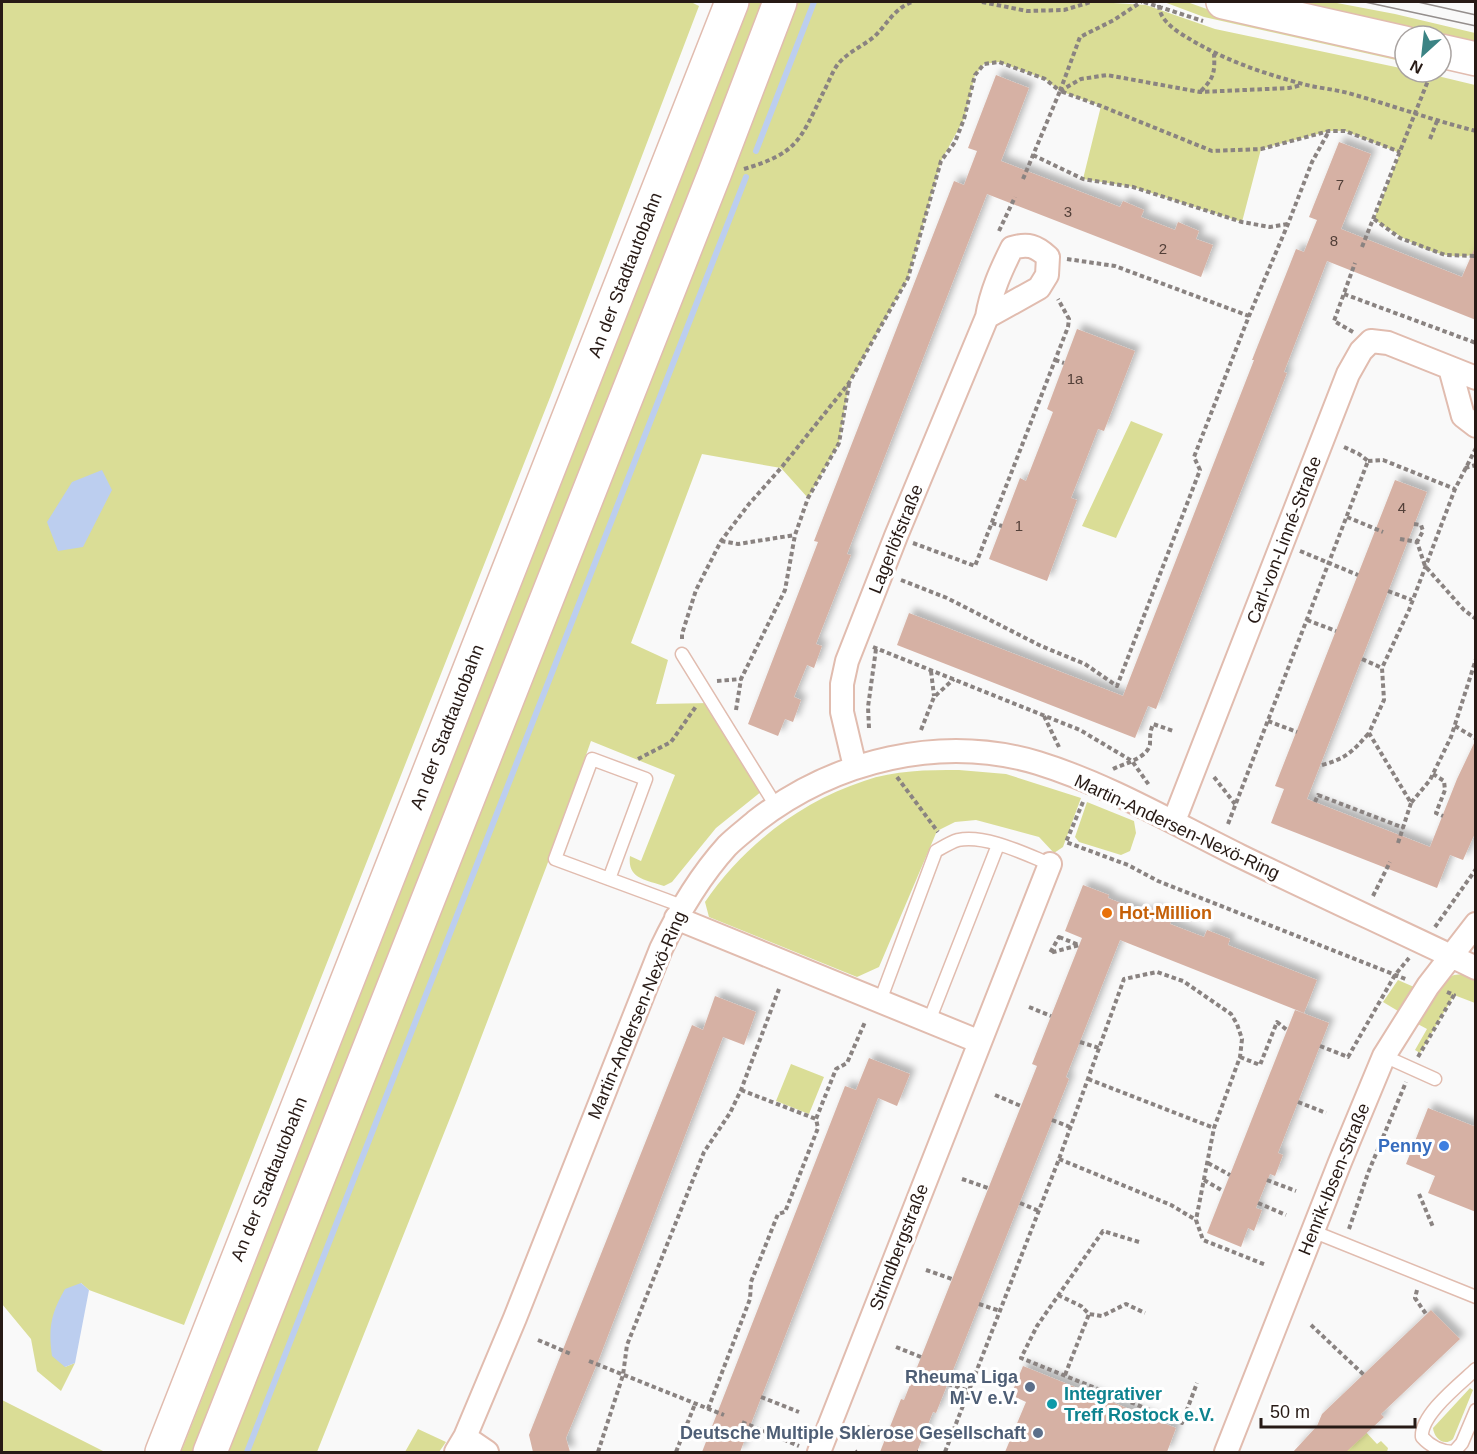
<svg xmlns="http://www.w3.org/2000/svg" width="1477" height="1454" font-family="Helvetica,sans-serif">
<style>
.green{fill:#dadd96}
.water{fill:#bcceef}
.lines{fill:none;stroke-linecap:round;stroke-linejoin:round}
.stream{stroke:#bcceef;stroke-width:6}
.building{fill:#d6b1a4;filter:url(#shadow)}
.service-casing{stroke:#e1bcaf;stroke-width:15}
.minor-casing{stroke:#e1bcaf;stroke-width:26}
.secondary-casing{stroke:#e1bcaf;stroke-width:36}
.trunk-casing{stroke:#e1bcaf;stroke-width:36}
.path{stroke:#8a8381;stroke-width:4;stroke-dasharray:4.5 3;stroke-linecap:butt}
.service{stroke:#fff;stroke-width:12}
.minor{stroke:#fff;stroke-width:22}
.secondary{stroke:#fff;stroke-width:33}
.trunk{stroke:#fff;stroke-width:33}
.tram{stroke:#948e8c;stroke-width:1.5}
.food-dot{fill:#e8710a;stroke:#fff;stroke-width:2}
.shop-dot{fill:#3f7fe0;stroke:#fff;stroke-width:2}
.service-dot{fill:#5c6f8a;stroke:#fff;stroke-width:2}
.culture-dot{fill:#0f9aa8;stroke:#fff;stroke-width:2}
.labels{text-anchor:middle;stroke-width:6;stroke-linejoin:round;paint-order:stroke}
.number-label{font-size:15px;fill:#534039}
.street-label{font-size:18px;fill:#271a15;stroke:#fff}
.food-label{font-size:18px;font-weight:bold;fill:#c56008;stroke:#fff;text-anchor:start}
.shop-label{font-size:18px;font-weight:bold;fill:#366cbe;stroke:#fff;text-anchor:end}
.service-label{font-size:18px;font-weight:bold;fill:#4e5e75;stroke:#fff;text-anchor:end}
.culture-label{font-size:18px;font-weight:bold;fill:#0d838f;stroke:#fff;text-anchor:start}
</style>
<defs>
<filter id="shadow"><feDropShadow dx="5.5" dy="-5.5" stdDeviation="3" flood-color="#0004"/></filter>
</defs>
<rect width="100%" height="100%" fill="#f9f9f9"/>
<path class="green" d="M 2,2 L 691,2 L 699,6 L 551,395 L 184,1325 L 89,1290 L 81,1283 L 65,1367 L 75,1363 L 61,1391 L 37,1371 L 31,1339 L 2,1304 Z
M 750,2 L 766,2 L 194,1452 L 181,1452 Z
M 795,2 L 1097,2 L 1146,5 L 1215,29 L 1405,69 L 1405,72 L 1421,72 L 1475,85 L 1475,254 C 1442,264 1400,238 1374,219 L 1400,153 L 1345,131 L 1329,131 L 1261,149 L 1242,222 L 1133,187 L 1083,179 L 1101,106 L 1060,91 L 1045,79 L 999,62 L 984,64 L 975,75 L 964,119 L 941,161 L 908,278 L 849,383 L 839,443 L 808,498 L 781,468 L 702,454 L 631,643 L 668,660 L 656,704 L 711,703 L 762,791 L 716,828 L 672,882 L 664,886 C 646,880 627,879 630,856 L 641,861 L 675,775 L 591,741 L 547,865 L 458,1098 L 317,1452 L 223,1452 Z
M 1164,2 L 1187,2 L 1221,14 L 1405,56 L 1405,62 L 1204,17 Z
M 1279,2 L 1337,3 L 1395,14 L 1475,33 L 1475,51 L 1441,36 L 1421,36 Z
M 1131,421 L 1163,434 L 1116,538 L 1082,526 Z
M 959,770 L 1006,774 L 1081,798 L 1063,847 L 1054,853 L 1039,837 L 976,820 L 955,822 L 937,831 L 879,967 L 857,977 L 709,917 L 705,902 C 743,846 800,802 864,781 C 895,770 927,770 959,770 Z
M 1087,802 L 1134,821 L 1136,833 L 1130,851 L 1121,855 L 1079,842 L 1075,837 Z
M 1463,974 L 1475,978 L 1475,1003 L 1454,995 L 1420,1053 L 1415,1050 L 1427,1029 L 1414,1022 L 1446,979 L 1454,975 Z
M 1398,980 L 1414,987 L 1398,1011 L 1383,1002 Z
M 791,1064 L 824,1077 L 809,1114 L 776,1101 Z
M 1470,1388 L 1473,1390 L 1453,1439 C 1444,1447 1434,1438 1433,1428 Z
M 2,1400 L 103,1451 L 103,1452 L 2,1452 Z
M 418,1429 L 446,1442 L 439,1452 L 405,1452 Z
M 1364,1430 L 1377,1444 L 1381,1441 L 1388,1448 L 1387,1452 L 1345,1452 Z"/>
<path class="water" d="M 102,470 L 112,490 L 83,547 L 58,551 L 47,522 L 72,482 Z
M 81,1283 L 89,1290 L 75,1363 L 65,1367 L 52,1356 C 48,1328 51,1313 65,1289 Z"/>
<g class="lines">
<path class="stream" d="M 756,151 L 814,2
M 247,1452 L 746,177"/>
</g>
<path class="building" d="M 996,75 L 1029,88 L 1001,161 L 1120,207 L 1123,201 L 1144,210 L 1141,217 L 1175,230 L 1178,222 L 1199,231 L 1196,239 L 1213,245 L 1201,277 L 987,194 L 847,554 L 851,555 L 816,644 L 822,646 L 814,668 L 807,665 L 794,697 L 801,700 L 793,722 L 785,719 L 778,736 L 748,724 L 818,542 L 814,541 L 954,181 L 964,185 L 977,151 L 968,148 Z
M 1339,142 L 1371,154 L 1341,229 L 1462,277 L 1476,245 L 1476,320 L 1327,261 L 1284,372 L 1287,373 L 1156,709 L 1148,706 L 1135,738 L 897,645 L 909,613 L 1123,696 L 1254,360 L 1252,360 L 1296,249 L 1304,252 L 1317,220 L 1309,217 Z
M 1077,329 L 1135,351 L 1104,431 L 1098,429 L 1071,498 L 1077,500 L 1047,581 L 989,559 L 1020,478 L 1026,481 L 1053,412 L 1047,409 Z
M 1395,480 L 1427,492 L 1307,799 L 1430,847 L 1457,779 L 1476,739 L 1476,831 L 1463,860 L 1450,855 L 1437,888 L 1271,823 L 1284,789 L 1275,786 Z
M 1083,885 L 1109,895 L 1108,898 L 1149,914 L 1151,908 L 1173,917 L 1170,924 L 1204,937 L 1207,930 L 1230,939 L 1228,945 L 1317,980 L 1304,1013 L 1120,940 L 1066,1077 L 1069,1079 L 936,1413 L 933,1412 L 917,1452 L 880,1452 L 901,1399 L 904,1400 L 1037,1066 L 1032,1064 L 1082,938 L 1065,931 Z
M 715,996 L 756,1012 L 744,1045 L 723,1037 L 599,1359 L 566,1438 L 570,1452 L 533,1452 L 529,1435 L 692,1025 L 703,1030 Z
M 1295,1010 L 1329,1023 L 1278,1153 L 1283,1155 L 1275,1176 L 1270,1174 L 1256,1208 L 1262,1210 L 1254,1231 L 1248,1228 L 1241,1247 L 1207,1233 Z
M 869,1058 L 910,1074 L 897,1106 L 878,1098 L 740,1452 L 702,1452 L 845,1086 L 856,1090 Z
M 1428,1108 L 1476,1127 L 1476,1212 L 1428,1193 L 1435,1176 L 1406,1164 Z
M 1431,1310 L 1460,1339 L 1381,1414 L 1384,1417 L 1346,1452 L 1293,1452 L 1317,1426 L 1322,1414 Z
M 1023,1366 L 1176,1428 L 1167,1452 L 1005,1452 L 1026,1402 L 1011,1395 Z"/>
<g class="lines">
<defs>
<path id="service" d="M 682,654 L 776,806
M 609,879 L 646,779 L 592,759 L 555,859 L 666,900 L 682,906
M 880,1001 L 936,851 C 943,847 951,842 958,840 C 985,834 1025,854 1050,864
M 929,1021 L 998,845
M 1384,1056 L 1435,1079
M 1312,1231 L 1476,1297
M 1476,1369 C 1460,1384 1420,1415 1422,1437 C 1430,1446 1442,1452 1454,1452 L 1462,1443 L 1476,1410"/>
<path id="minor" d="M 1450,368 L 1463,416 L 1476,426
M 855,767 L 842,712 L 842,684 L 847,661 L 896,536 L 987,317 C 991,292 1001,270 1012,248 C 1028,243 1036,246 1048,257 L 1047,275 L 1039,288 L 987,317
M 1174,821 L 1348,374 L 1361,351 L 1371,341 L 1388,343 L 1476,378
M 676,918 L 980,1042
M 465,1437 L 487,1452
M 456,1452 L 465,1437 L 515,1318 L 661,949 C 679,911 699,877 727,846 C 736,837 747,829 756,821 C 835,760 941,734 1038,763 C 1109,785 1173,823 1240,856 C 1318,894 1397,930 1476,968
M 819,1452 L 1050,864
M 1226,1452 L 1340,1162 L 1384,1056 L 1428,986 L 1476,924"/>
<path id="secondary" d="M 1223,2 L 1405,43
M 1441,51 L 1476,59"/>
<path id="trunk" d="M 162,1452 L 732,2
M 210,1452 L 714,175 L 780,2"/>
</defs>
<use href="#service" class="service-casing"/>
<use href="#minor" class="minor-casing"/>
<use href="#secondary" class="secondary-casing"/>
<use href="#trunk" class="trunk-casing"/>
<path class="path" d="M 982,2 L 1027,11 L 1064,10 L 1091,2
M 1144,2 L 1203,21
M 1159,5 C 1159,20 1176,31 1188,38 C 1224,60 1262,73 1303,84 C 1317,88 1333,89 1348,93 C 1391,105 1432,120 1476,131
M 1060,91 L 1081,79 L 1107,75 L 1200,92 L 1289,88 L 1302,85
M 1060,91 L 1080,37 L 1114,20 L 1141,2
M 1201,91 C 1214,78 1215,72 1214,54
M 1430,139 L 1437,121
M 1033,155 L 1083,179 L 1133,187 L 1242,222 L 1270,227 L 1288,224
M 744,169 C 798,153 800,140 823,93 C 828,84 832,72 838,64 C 848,52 863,46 875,36 C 887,24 895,8 912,2
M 1023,179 L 1060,91 L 1101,106 L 1212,151 L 1261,149 L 1329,131 L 1345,131 L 1400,152
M 1374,219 L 1400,238 L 1445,255 L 1476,256
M 999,231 L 1015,197
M 1362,247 L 1431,73
M 1067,259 L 1115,266 L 1249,316
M 1344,294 L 1476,343
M 1353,332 L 1334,321 L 1355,263
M 1055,360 L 1064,363
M 1476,448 L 1455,489 L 1409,610 L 1382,668 L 1384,700 L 1369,733 L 1411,803 L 1430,780 L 1451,737 L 1476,659
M 1368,461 L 1383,460 L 1455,489
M 1465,468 L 1476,465
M 1347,517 L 1383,532
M 992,523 L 1002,526
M 1414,524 L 1421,525 L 1423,531 L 1417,542
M 1400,539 L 1417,542 L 1425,566 L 1464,610 L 1476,619
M 721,541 L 738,544 L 795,535
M 913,543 L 975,566 L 1068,327 L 1069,319 L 1058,299
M 1300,551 L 1358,575
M 901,580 L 947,598 L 1041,646 L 1085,664 L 1117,686 L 1200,470 L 1194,457 L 1249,316 L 1288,224 L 1312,162 L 1329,131
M 1388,591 L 1412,600
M 1307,620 L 1336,631
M 682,639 L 682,634 L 696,590 L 721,541 L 749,504 L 781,468 L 849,383 L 908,278 L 941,161 L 955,142 L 964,119 L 975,75 L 984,64 L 999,62 L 1045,79 L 1060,91
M 873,647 L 1080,730 L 1132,761 L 1149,785
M 1362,659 L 1382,668
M 931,671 L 934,696
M 717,681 L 741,679
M 736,710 L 741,679 L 785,590 L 795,535 L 808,498 L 839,443 L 849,384
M 1044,716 L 1059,747
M 1268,721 L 1297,732
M 1455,726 L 1475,738
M 869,728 L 868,707 L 876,649
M 921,730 L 934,697 L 954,679
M 638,759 L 671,742 L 697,705
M 1322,765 C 1347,758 1352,752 1369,733
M 1113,769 C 1123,764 1148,758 1150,744 C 1150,736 1150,732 1153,724 L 1173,731
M 1433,774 L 1444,781 L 1445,790 L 1436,813 L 1443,816
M 897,777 L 938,832
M 1214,777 L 1235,804
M 1083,802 L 1066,842 L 1128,865 L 1158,881 L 1408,980
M 1315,802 L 1318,795 L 1404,828
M 1228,824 L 1368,461 L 1359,454 L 1342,446
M 1474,835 L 1476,835
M 1398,843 L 1411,803
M 1373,896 L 1390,862
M 1435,927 L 1476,869
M 1059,937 L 1079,945 L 1050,953 Z
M 1029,1007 L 1051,1016
M 1080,1042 L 1099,1048
M 1320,1046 L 1348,1057 L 1395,975 L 1409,958
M 1240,1057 L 1260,1065 L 1277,1022 L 1287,1030
M 1418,1057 L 1454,995 L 1447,992
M 1088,1079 L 1214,1128
M 741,1090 L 816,1119
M 995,1095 L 1021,1106
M 1298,1102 L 1326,1113
M 1052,1120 L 1070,1127
M 1059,1159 L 1171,1205 L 1196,1220
M 1208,1163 L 1230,1175
M 962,1179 L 988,1188
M 1204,1180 L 1223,1191
M 1267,1180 L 1296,1191
M 1419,1194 L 1433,1227
M 1020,1203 L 1039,1211
M 1258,1203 L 1286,1215
M 1349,1229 L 1368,1173 L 1406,1082
M 1139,1242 L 1103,1231 L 1037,1326 L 1021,1358 L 1182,1423 L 1197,1383
M 926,1270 L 952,1279
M 1417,1290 L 1415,1298 L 1426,1314
M 1058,1295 L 1081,1306 L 1089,1314 L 1102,1316 L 1126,1304 L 1145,1313
M 979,1304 L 1000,1311
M 1311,1325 L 1364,1375
M 538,1340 L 571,1354
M 896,1347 L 921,1357
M 589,1361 L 724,1415
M 1065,1375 L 1089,1314
M 948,1384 L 969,1391
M 761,1397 L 799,1412
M 708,1409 L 750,1299 L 751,1282 L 778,1214 L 785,1212 L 818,1128 L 816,1119 L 836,1069 L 847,1063 L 865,1022
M 742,1422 L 799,1446
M 865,1426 L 887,1435
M 855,1451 L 856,1452
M 598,1452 L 623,1375 L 627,1345 L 704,1152 L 730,1113 L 741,1090 L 779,989
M 676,1452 L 695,1404
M 917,1452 L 918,1452
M 945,1452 L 1059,1159 L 1124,979 L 1157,972 L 1183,981 L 1231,1014 L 1237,1024 L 1242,1039 L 1240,1057 L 1214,1128 L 1196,1220 L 1203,1240 L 1266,1265"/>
<use href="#service" class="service"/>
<use href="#minor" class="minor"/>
<use href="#secondary" class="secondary"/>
<use href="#trunk" class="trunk"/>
<path class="tram" d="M 1365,2 L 1476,26
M 1418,2 L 1476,15"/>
</g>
<circle class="food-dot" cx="1107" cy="913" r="6"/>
<circle class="shop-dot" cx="1444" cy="1146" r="6"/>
<g class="service-dot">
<circle cx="1030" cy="1387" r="6"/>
<circle cx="1038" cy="1433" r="6"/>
</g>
<circle class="culture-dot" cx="1052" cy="1404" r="6"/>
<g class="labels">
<g class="number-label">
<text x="1340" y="190">7</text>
<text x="1068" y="217">3</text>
<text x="1334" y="246">8</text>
<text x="1163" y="254">2</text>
<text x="1075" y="384">1a</text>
<text x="1402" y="513">4</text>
<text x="1019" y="531">1</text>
</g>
<g class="street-label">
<text transform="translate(625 275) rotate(-69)" y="6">An der Stadtautobahn</text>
<text transform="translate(896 539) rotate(-68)" y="6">Lagerlöfstraße</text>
<text transform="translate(1284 540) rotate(-69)" y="6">Carl-von-Linné-Straße</text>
<text transform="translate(447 727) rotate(-69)" y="6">An der Stadtautobahn</text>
<text transform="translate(1177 827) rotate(25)" y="6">Martin-Andersen-Nexö-Ring</text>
<text transform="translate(637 1015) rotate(-67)" y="6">Martin-Andersen-Nexö-Ring</text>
<text transform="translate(269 1179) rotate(-68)" y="6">An der Stadtautobahn</text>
<text transform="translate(1334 1179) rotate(-68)" y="6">Henrik-Ibsen-Straße</text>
<text transform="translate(899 1247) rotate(-69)" y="6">Strindbergstraße</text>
</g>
<g class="food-label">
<text x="1119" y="919">Hot-Million</text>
</g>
<g class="shop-label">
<text x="1432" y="1152">Penny</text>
</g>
<g class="service-label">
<text x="1018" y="1383">Rheuma Liga<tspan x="1018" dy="21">M-V e.V.</tspan></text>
<text x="1026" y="1439">Deutsche Multiple Sklerose Gesellschaft</text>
</g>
<g class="culture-label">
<text x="1064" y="1400">Integrativer<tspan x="1064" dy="21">Treff Rostock e.V.</tspan></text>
</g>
</g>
<rect width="1477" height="1454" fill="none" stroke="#271a15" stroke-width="6"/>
<g transform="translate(1423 54) rotate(207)"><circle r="28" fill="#ffffff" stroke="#a9a3a1" stroke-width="1.5"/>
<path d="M0-4.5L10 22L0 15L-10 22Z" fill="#3b8384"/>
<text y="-9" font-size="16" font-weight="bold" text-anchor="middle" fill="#271a15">N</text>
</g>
<path d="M1261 1418v9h154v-9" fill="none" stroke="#271a15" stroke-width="3"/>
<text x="1270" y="1418" font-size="18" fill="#271a15" stroke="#ffffff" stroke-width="4.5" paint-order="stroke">50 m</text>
</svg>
